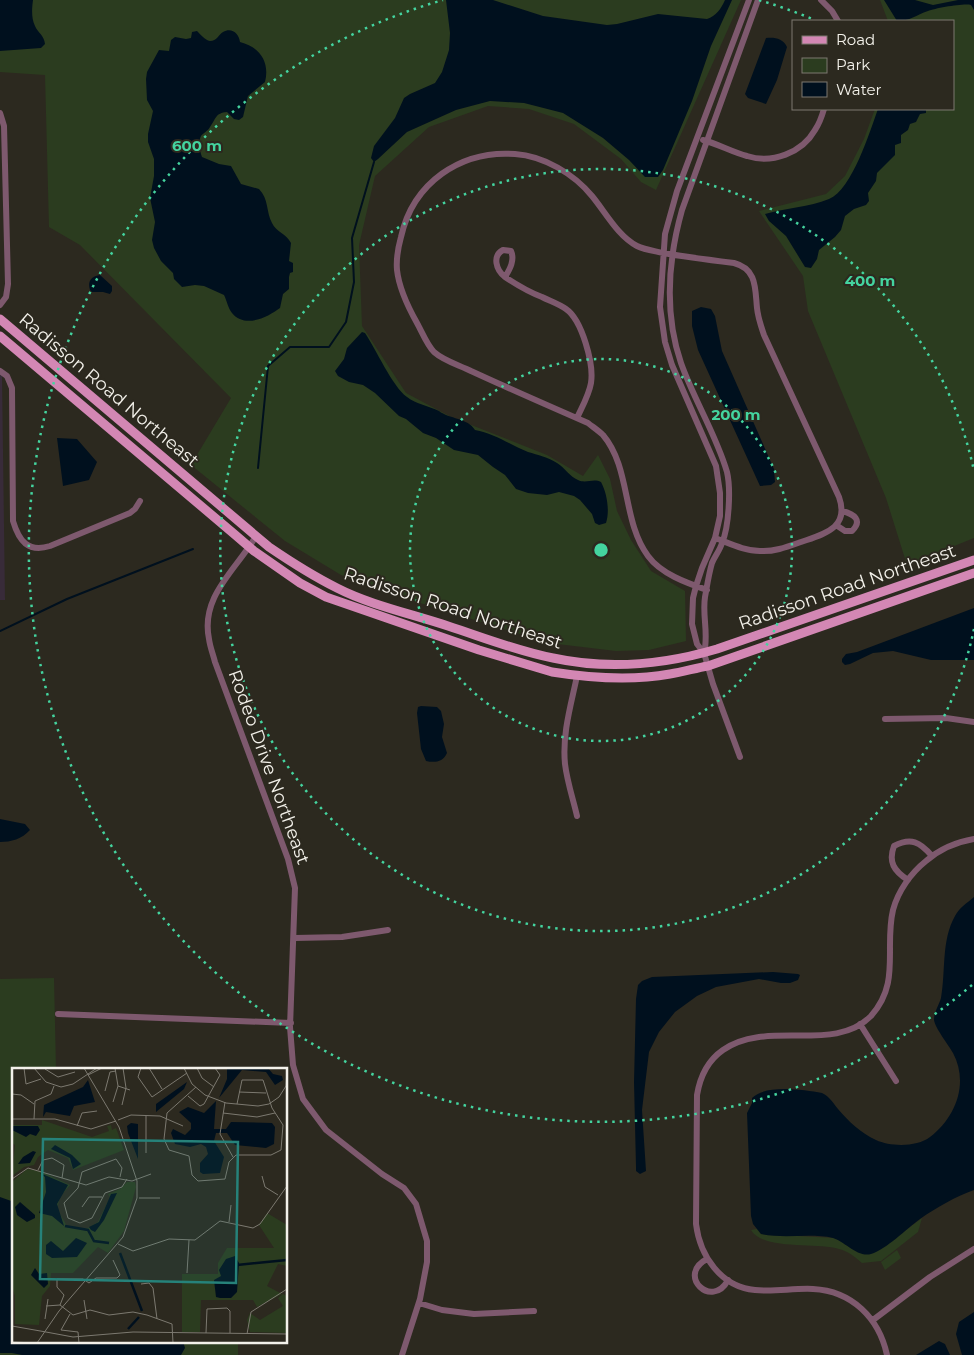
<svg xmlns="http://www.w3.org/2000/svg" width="974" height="1355" font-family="Montserrat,sans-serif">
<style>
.commercial{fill:#382b39}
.green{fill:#2b3c1f}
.water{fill:#00101e}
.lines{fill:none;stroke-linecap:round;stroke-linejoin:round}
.stream{stroke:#00101e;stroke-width:2}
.minor{stroke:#7e596e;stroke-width:6}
.major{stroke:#d387b4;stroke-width:9}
.ring{fill:none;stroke:#44d49f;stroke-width:2.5;stroke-dasharray:2.5 5}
.labels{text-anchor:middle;stroke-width:4;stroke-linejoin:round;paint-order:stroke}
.street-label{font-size:18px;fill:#f3f1ea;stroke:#2c291f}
.inset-river{fill:none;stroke:#00101e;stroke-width:2.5}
.inset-road{fill:none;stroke:#7c7970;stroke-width:1}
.view{fill:#26827a;fill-opacity:0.15;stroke:#26827a;stroke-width:2.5}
.inset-edge{fill:none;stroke:#f3f1ea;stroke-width:2.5}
.centre{fill:#44d49f;stroke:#2c291f;stroke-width:2.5}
.ring-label{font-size:15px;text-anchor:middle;font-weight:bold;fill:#44d49f;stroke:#2c291f;stroke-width:4;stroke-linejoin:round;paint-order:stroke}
</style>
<rect width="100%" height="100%" fill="#2c291f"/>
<path class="commercial" d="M 0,375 L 2,376 L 5,600 L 0,600 Z"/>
<path class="green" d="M 0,0 L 741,0 L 656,190 L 641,182 L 621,159 L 574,124 L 529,109 L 488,106 L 429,127 L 375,176 L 359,245 L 362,326 L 406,393 L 451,417 L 547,455 L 583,476 L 598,455 L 610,479 L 617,511 L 631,540 L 651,571 L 685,591 L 686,641 L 649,650 L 616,651 L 549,643 L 417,602 L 341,575 L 285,541 L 191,465 L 231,398 L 80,245 L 49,227 L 45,75 L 0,72 Z
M 880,0 L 974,0 L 974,538 L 907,565 L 886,498 L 808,311 L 803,276 L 759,211 L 826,194 L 845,176 L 864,139 L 875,109 L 953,109 L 953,21 L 888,21 Z
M 54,978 L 56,1069 L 14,1069 L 14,1341 L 238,1341 L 238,1355 L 0,1355 L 0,979 Z
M 922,1218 L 918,1232 L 881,1261 L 862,1263 C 855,1257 848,1251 839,1249 C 817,1242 763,1251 751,1230 L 757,1229 L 761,1234 L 835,1238 L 870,1254 L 894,1239 Z
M 897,1250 L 901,1258 L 885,1270 L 881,1262 Z"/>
<path class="water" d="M 0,0 L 33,0 C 32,8 31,18 35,26 C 38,33 44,35 45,44 L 41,48 L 0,51 Z
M 446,0 L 493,0 L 543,16 L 607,25 L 617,24 L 658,14 L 707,19 C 716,16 721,9 725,0 L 732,0 L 711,46 L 692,101 L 663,170 L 658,177 L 645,177 L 629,160 L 603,138 L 563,113 L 524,103 L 490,101 L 456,110 L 407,132 L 378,159 L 374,162 L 371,158 L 374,146 L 395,118 L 404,98 L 410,94 L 435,83 L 442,72 L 449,50 L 450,33 Z
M 884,0 L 915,0 L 933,5 L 958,0 L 974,0 L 974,10 L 971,5 C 964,3 936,8 928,11 C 916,15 910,21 897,21 Z
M 197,31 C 200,34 205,40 210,41 C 217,41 218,35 223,32 C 232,27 239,34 240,42 C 260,47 270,62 265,82 L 248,96 L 243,117 L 239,120 L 234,119 L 227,112 C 215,113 216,119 210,127 C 208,131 203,133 201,136 C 198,142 200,152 202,157 L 219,164 L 231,166 L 241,184 L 259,189 C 269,199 266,212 272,223 C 276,232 286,233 291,243 L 289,261 L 293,263 L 293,272 L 290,273 L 289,277 L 289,289 L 283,294 L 280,308 C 268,317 245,329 232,313 C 228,308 227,301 224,295 L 204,286 L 195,285 L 182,287 L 174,279 L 173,273 L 161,261 L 154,248 L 152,240 L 155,222 L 150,198 L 154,176 L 154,159 L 148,142 L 148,134 L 153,111 L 147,100 L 146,79 L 147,72 L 159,50 L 169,51 L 171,40 L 175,37 L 186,39 L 191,38 L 192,32 Z
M 766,38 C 774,37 783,38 787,47 L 777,80 L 766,104 L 748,98 L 745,94 Z
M 878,109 L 926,109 L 926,113 L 920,114 L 916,122 L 910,124 L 908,130 L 901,135 L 901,143 L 895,145 L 895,155 L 877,173 L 876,181 L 868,193 L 869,201 L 866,205 L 854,209 L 845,216 L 841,230 L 835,237 L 819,250 L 817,259 L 811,268 L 805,267 L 786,236 L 769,221 L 765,214 C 786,208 809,207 829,199 C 852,190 870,131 878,109 Z
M 100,275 L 112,286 L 112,291 L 110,294 L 103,292 L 92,292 L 90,290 C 87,281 92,276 100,275 Z
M 701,307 L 711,309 L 715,316 L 722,351 L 774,469 L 775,482 L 771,485 L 760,486 L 698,350 L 692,326 L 692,311 Z
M 362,332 L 365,333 C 376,349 392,386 407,397 C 416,404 429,406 439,411 C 449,419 468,418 475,430 C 494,433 510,445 528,452 C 538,455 548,457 557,463 C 565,468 570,477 578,480 C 586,484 593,478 601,482 C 607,493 610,511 606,523 L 599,525 L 595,523 L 592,514 L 580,500 L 574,496 L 559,492 L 547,495 L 528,493 L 516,489 L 505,475 L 493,467 L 478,455 L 454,450 L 436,438 L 423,433 L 406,419 L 399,416 L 375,393 L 363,385 L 349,382 L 338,376 L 335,371 L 344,359 L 347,348 Z
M 57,438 L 77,439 L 97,462 L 89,480 L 63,486 Z
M 974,608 L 974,660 L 931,660 L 893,651 L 873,653 L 850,664 L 845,665 L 842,662 L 842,659 L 846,654 L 857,652 Z
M 421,706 L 437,707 L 441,711 L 444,724 L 442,737 L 447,753 C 443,762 435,763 426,761 L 421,749 L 417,713 L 418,707 Z
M 0,819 L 25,824 L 30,830 C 22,839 11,842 0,842 Z
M 974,897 L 974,1190 C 955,1197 937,1207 920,1219 C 906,1229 887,1249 871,1254 C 858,1258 844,1241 833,1238 C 811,1233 784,1239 761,1234 L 753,1224 L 751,1216 L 747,1113 L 752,1103 L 752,1098 C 766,1084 803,1090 822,1093 C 830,1097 833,1103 838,1109 C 849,1122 861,1133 876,1140 C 891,1147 917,1147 930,1137 C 956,1117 969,1083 953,1053 C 948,1044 935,1028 934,1020 C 934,1012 939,1005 941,998 C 946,971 941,941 955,916 C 959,908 967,903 974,897 Z
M 773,972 L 798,974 L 800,975 L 798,980 L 790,983 L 781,983 L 759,979 L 716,987 L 697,996 L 675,1012 L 659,1032 L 649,1052 L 642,1110 L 646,1171 L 640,1174 L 636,1171 L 636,1167 L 634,1082 L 636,999 L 638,985 L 642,981 L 652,977 Z
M 0,1197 L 14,1202 L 14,1341 L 183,1341 L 185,1348 L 181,1355 L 22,1355 L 12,1353 L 0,1353 Z
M 974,1312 L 974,1355 L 962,1355 L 956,1334 L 959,1322 Z
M 939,1341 L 945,1344 L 950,1355 L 916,1355 Z"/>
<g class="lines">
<path class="stream" d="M 258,468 L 268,366 L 290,347 L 329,347 L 346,322 L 354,282 L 352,238 L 374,162
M 0,631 L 67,599 L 193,549"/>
<path class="minor" d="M 821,0 L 832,11 L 838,21
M 0,113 L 4,126 L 8,284 L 6,297 L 0,305
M 703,140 C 718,144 732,152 747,156 C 772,164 802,153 815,130 C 819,124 822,116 824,109
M 503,250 L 511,251 C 515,260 510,269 505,277 C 496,270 492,256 503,250 Z
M 505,277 C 517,285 529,292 542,297 C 550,301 559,304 566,309 C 582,320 594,364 591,383 C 589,395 582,407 577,418
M 0,371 L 7,376 L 12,388 L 13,521 C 19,541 28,553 50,546 L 130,513 L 135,509 L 140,501
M 836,525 L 845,531 L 852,531 C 863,520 854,514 842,511
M 256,536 C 237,569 200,596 209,639 C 210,647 213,654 215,662 L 288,859 L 295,888 L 290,1027 L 293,1065 L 303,1099 L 326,1130 L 382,1174 L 404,1188 L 416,1204 L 427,1241 L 427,1262 L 420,1299 L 402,1355
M 707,590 C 687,583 661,574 648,556 C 622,521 631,468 603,435 C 599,431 593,427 588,423 C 549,406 510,389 471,371 C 459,365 444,361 434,352 C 427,345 422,332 417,323 C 408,307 399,288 397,270 C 396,259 398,248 401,237 C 413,183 460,150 515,154 C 544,156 574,174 592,196 C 606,213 618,236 637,246 C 645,250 655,251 663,253 C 686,257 710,260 734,263 C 757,269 755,288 757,308 C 758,318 761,326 764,335 L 839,497 C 850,528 824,534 801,542 C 787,547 774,552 760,551 C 744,551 729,543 715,538
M 704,653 C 709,634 702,616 705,597 C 707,586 709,573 712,563 C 715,556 720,550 722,543 C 729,527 731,489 727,472 C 716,434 694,400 681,363 C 664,313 668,260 682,210 L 758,0
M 577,676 C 571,705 562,734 565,764 C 567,781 573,799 577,816
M 885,719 L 946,718 L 974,722
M 740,757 L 713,684 L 704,653 L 697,644 L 692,624 L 693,598 L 696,586 L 702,568 L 715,538 L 720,516 L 720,493 L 716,466 L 672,365 L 665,342 L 660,307 L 665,234 L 677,191 L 749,0
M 908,880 C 894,871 888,862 894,846 C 911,837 920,842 932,856
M 295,938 L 342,937 L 388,930
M 58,1014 L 291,1023
M 860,1024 L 896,1081
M 707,1259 C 676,1275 712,1310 728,1280
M 419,1303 L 442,1310 L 474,1314 L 534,1311
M 873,1320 L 930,1277 L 974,1249
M 887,1355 C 879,1318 852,1291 813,1289 C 794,1288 774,1292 755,1290 C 721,1287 700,1256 696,1224 L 697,1095 C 700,1077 707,1061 723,1050 C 767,1019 834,1054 871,1016 C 901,983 884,948 893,910 C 898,891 911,873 926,861 C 940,849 956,842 974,839"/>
<path class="major" d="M 0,319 L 269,547 C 291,562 313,576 337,588 C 370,605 412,614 448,626 C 482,637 517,651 553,658 C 608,670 663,665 717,649 L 974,560
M 0,336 L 233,533 L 254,551 L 300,583 L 326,597 L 479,650 L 552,672 C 590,678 632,681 670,674 C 683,672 696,668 708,666 L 974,573"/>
</g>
<g class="ring">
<circle cx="601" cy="550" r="191"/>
<path d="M974 629A381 381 0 1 1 974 471"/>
<path d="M972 985A572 572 0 1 1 443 0M759 0A572 572 0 0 1 815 20"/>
</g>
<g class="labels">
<g class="street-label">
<text transform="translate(109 390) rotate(40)" y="6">Radisson Road Northeast</text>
<text transform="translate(847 587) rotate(-19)" y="6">Radisson Road Northeast</text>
<text transform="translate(453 608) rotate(18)" y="6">Radisson Road Northeast</text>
<text transform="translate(269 767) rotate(70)" y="6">Rodeo Drive Northeast</text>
</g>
</g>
<g transform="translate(12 1068)">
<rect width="275" height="275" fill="#2c291f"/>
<path d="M 30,52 L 80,69 L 97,63 L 95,58 L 99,57 L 100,62 L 104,60 L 112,82 L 61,102 L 56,90 L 36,82 L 26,89 L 22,97 L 12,99 L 0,108 L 3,77 L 0,75 L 0,57 L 30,57 ZM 15,101 L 28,103 L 58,117 L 48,129 L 45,141 L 55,158 L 65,160 L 76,160 L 86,154 L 98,129 L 96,126 L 108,121 L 115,114 L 123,114 L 124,119 L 112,163 L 96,185 L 86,179 L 61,205 L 39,205 L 38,218 L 30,228 L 27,257 L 3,256 L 3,228 L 0,218 L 0,114 ZM 255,145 L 275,157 L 275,198 L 266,196 L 255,218 L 270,226 L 245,239 L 241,232 L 189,232 L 188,264 L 170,264 L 170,206 L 206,206 L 206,195 L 215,180 L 262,180 L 247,157 ZM 271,226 L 275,228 L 275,265 L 238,264 L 235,252 L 238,245 L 248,252 L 271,238 L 266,230 Z" fill="#2b3c1f"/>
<path d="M 215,0 L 256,0 L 261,6 L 270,8 L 271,12 L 263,17 L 254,4 L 230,2 L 207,30 L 215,11 ZM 76,12 L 83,34 L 62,38 L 58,48 L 34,44 L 31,49 L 32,37 L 71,19 ZM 175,14 L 172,21 L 144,44 L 144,36 ZM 204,33 L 202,61 L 214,61 L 219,54 L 260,55 L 263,59 L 262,76 L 254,80 L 223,77 L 215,65 L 204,65 L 202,73 L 212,89 L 208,105 L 191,106 L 188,104 L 188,95 L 196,86 L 194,79 L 189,76 L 178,79 L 163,76 L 159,65 L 161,61 L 173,67 L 179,61 L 179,55 L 167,44 L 176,39 L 192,45 ZM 119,55 L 126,56 L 126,91 L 116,65 L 115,58 ZM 0,58 L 26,58 L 28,62 L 24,68 L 18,66 L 14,69 L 0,62 ZM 43,77 L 60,87 L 69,96 L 61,101 L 58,90 L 39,81 ZM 21,83 L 24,84 L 18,95 L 6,96 L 11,89 ZM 28,105 L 56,117 L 45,136 L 52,158 L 40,148 L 27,145 L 34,124 L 33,109 ZM 105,125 L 92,152 L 83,164 L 79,162 L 77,159 L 87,154 L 99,126 ZM 8,134 L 23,147 L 23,150 L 15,154 L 5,147 L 3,139 ZM 64,170 L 75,175 L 65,189 L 40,190 L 34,186 L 34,177 L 39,173 L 51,183 ZM 223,188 L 227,195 L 225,224 L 219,230 L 208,230 L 204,229 L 202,212 L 209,208 L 207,202 L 214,191 ZM 23,200 L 27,206 L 35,205 L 36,216 L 32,220 L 19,207 Z" fill="#00101e"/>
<path class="inset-river" d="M 53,158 L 76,162 L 82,173 L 97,175M 108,185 L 130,243M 225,197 L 275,192M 116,261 L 127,249"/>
<path class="inset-road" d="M 12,0 L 14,16 L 29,11M 22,0 L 34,14 L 49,19 L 61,16 L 85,0M 103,0 L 106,18 L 118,22M 129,0 L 126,9 L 140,29 L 175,5M 137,0 L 150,21M 172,0 L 180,16 L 193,27 L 214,35 L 246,38 L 257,36 L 267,29 L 274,18 L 275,0M 185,0 L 190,10 L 202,19M 33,1 L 46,9 L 63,4M 76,7 L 90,0M 184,19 L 155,45 L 152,71 L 157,82 L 177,88 L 180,107 L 186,113 L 213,111 L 217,94 L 224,87 L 259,87 L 269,82 L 271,57 L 260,40 L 251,12 L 230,12 L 225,36M 93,23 L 98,4 L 104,3M 227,24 L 254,25M 0,26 L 9,27 L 22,36M 176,28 L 188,38 L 192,36 L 208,7 L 203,0M 101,34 L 106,18M 213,34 L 208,66 L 221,89M 110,37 L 114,20 L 111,0M 211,45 L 245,49 L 263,45M 134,48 L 134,85M 0,51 L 43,51 L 79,61 L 104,53M 22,51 L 23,33 L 39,26 L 42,18M 106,52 L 119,47 L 148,48 L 171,58M 65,58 L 70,45 L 85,43M 26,102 L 31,92 L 40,90 L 52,97 L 50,110M 250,108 L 253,119 L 266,127M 108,109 L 110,100 L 104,91 L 70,104 L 66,120 L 52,135 L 56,150 L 68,155 L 80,150 L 93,125 L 110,119 L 115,111M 0,111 L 16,100 L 74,117 L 97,109 L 120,113 L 139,106M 127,130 L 148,130M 70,139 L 77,129 L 90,129M 217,154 L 219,137M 106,176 L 121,183 L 157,171 L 183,172 L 208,153 L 241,160 L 248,156 L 275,118M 175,205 L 177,172M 129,216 L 137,215 L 141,220 L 145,251M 72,232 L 75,251M 48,237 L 52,227 L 45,219 L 45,211 L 71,211 L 77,215 L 84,210 L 105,210 L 108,207 L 101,192M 34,238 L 48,237 L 61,247 L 78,242 L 97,247 L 121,244 L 135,247 L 160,256 L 161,275M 58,246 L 49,262 L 66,264 L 67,275M 33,251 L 36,231M 0,258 L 34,264M 34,264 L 61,269 L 121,264 L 275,266M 194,265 L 195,241 L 215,240 L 218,243 L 218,265M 235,266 L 239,244 L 275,221M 0,274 L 24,275M 25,275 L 47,243 L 111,169 L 125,130 L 125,113 L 107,59 L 72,0"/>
<path class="view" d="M 31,71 L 226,74 L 224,215 L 28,211 Z"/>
<rect width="275" height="275" class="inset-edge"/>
</g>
<circle cx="601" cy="550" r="8" class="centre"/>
<g class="ring-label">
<text x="197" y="151">600 m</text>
<text x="870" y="286">400 m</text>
<text x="736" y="420">200 m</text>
</g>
<rect x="792" y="20" width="162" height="90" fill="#2c291f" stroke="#7c7970"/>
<rect x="802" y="36" width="25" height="8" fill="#d387b4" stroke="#7c7970"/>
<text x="836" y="45" font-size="15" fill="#f3f1ea">Road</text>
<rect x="802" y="58" width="25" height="15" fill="#2b3c1f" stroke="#7c7970"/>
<text x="836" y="70" font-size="15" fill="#f3f1ea">Park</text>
<rect x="802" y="82" width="25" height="15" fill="#00101e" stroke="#7c7970"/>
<text x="836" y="95" font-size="15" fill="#f3f1ea">Water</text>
</svg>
